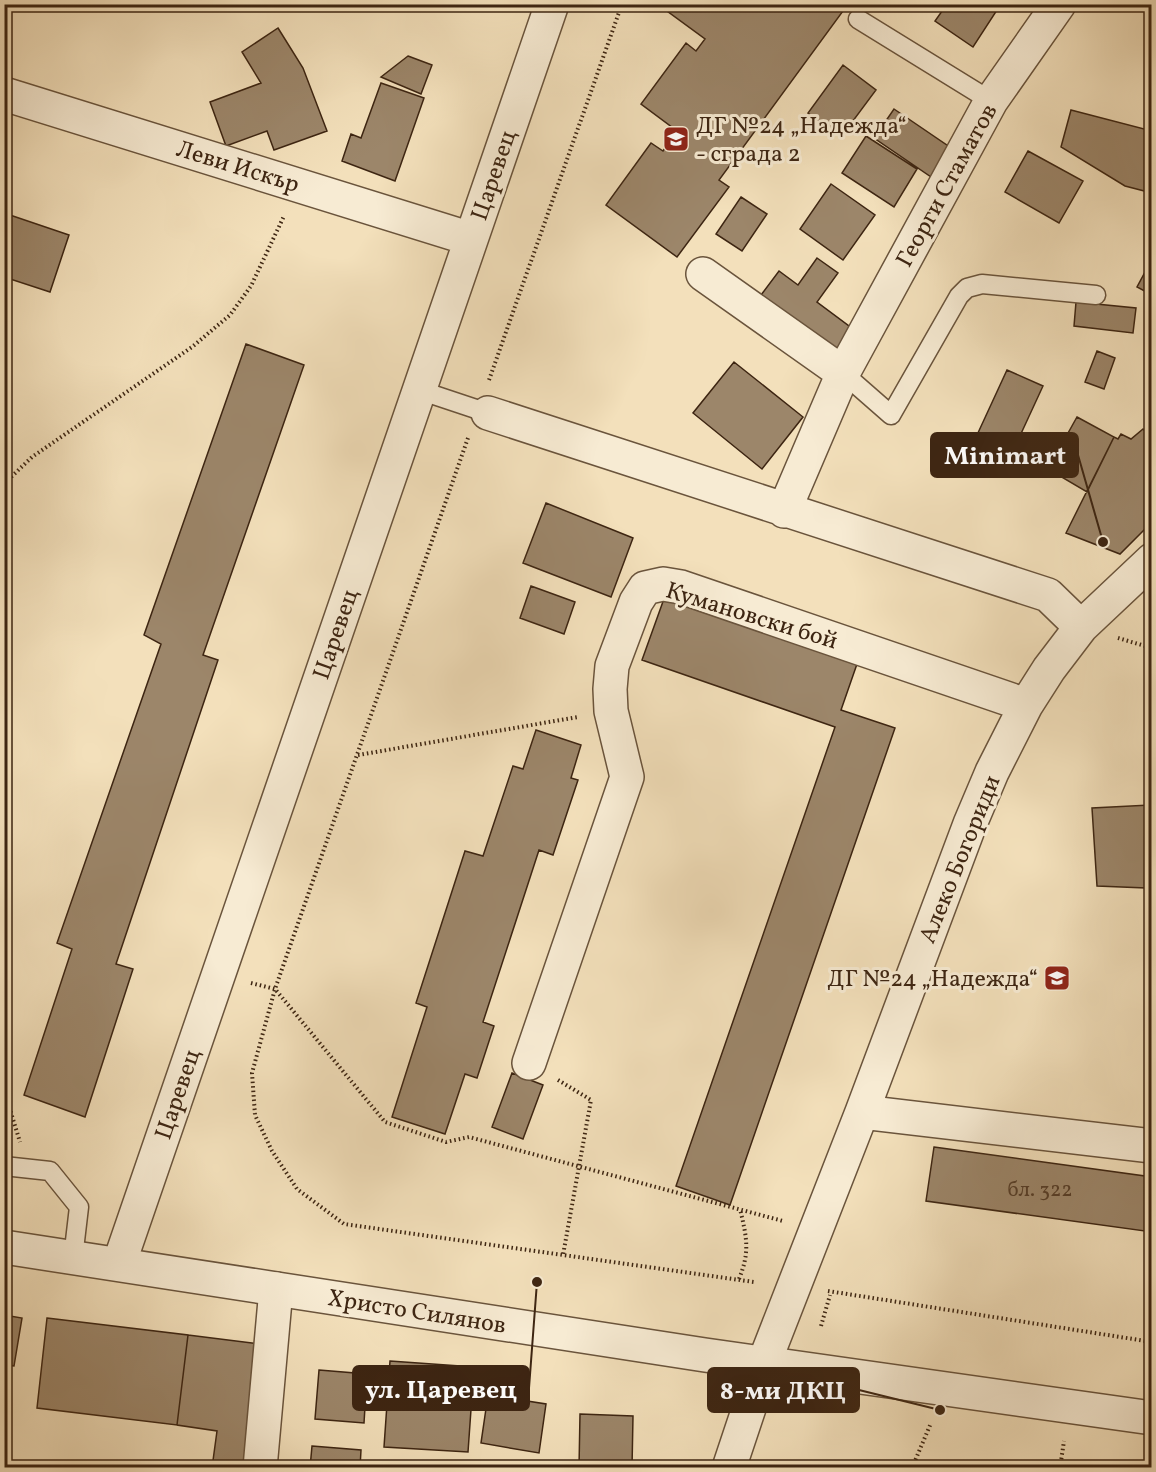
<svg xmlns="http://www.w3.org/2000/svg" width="1156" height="1472" font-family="Vollkorn,serif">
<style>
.building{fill:#9c866a;stroke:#3d2512;stroke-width:1.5}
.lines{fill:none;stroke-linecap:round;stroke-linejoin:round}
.service-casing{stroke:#6a543c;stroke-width:21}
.minor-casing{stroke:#6a543c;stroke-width:36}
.tertiary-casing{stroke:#6a543c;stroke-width:36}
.path{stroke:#3d2512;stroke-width:4;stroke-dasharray:1.5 3;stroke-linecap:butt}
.service{stroke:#f7ebd3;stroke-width:18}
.minor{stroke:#f7ebd3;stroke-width:33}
.tertiary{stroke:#f7ebd3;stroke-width:33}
.labels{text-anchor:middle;stroke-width:6;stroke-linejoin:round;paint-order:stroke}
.number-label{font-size:21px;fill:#553d28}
.poi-label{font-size:24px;fill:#3d2512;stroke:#f7ebd3;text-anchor:start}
.street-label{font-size:24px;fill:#3d2512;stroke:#f7ebd3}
.leader{fill:none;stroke:#3d2512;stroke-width:2}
.callout-dot{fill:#3d2512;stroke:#f7ebd3;stroke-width:2}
.callout{fill:#3d2512;stroke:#3d2512;stroke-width:2}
.callout-label{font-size:26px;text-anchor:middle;font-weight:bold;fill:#fff}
</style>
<rect width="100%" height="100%" fill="#f3e0bb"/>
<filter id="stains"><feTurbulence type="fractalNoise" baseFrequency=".00333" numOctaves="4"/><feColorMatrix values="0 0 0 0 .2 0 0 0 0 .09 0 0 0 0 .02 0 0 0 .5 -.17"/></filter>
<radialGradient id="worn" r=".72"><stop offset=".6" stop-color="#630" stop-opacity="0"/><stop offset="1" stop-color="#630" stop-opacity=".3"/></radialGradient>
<path class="building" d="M 672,4 L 833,4 L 843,11 L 719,180 L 729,187 L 677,257 L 606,205 L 651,143 L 663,151 L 677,131 L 641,104 L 686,43 L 696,51 L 705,39 L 667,11 Z
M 947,4 L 995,4 L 999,7 L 973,47 L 935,21 Z
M 278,28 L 303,68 L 327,131 L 274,150 L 267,131 L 226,146 L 210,102 L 261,83 L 242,52 Z
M 408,56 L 432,65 L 421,94 L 381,77 Z
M 843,65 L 876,90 L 841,137 L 808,113 Z
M 381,83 L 424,98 L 395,181 L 342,161 L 351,134 L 361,138 Z
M 894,109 L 957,152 L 937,181 L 874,138 Z
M 1071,110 L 1152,131 L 1152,193 L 1125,186 L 1061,147 Z
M 866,136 L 917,169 L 894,207 L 842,173 Z
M 1028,151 L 1083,181 L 1059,223 L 1005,192 Z
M 831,184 L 875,215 L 843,260 L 800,229 Z
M 741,197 L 767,214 L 742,251 L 716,234 Z
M 4,213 L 69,235 L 50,292 L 4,277 Z
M 817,258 L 838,273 L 817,302 L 853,329 L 834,355 L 758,299 L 779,271 L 798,285 Z
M 1152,259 L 1152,295 L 1137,287 Z
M 1076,302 L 1136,308 L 1133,333 L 1074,326 Z
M 246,344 L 304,365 L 203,655 L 218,660 L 116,964 L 133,969 L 85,1117 L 24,1095 L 72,949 L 57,943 L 161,644 L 144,635 Z
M 1097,351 L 1115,358 L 1104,389 L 1085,382 Z
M 734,362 L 803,417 L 762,469 L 693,413 Z
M 1007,370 L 1043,386 L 1007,464 L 971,448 Z
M 1077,417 L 1114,437 L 1087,492 L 1048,469 Z
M 1143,429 L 1149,435 L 1152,433 L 1152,522 L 1120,554 L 1066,533 L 1114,437 L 1118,439 L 1121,434 L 1131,439 Z
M 546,503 L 633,538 L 611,597 L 523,563 Z
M 531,586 L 575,602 L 564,634 L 520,618 Z
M 665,596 L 857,664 L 841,710 L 895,728 L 730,1205 L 676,1186 L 835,727 L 642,660 Z
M 536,730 L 581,745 L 571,778 L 578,780 L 553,855 L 539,850 L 483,1022 L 494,1026 L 477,1078 L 465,1074 L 445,1134 L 392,1117 L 427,1007 L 416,1003 L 465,851 L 483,856 L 513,766 L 523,769 Z
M 1150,805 L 1152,864 L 1152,973 L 1146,973 L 1146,888 L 1097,886 L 1092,808 Z
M 512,1073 L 543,1085 L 523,1139 L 492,1127 Z
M 934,1147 L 1152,1177 L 1152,1232 L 926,1201 Z
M 4,1315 L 22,1318 L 14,1366 L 4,1365 Z
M 47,1318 L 188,1335 L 177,1425 L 37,1408 Z
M 188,1335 L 261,1344 L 244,1468 L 212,1468 L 217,1431 L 177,1425 Z
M 390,1361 L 474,1367 L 468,1452 L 384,1447 Z
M 319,1370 L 367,1374 L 364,1423 L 315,1419 Z
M 488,1395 L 546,1404 L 539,1453 L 481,1443 Z
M 580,1414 L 633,1416 L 632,1468 L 579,1468 Z
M 312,1446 L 361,1450 L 360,1468 L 310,1468 Z"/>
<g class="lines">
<defs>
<path id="service" d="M 858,19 L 991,101
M 843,373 L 891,415 L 959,296 L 967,288 L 982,284 L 1096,295
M 419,390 L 488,413
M 4,1166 L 50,1171 L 79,1207 L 73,1258"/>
<path id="minor" d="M 4,94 L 471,239
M 703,274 L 843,373
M 488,413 L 1048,595 L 1081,627
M 784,511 L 843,373 L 991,101 L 1059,4
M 529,1063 L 627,777 L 611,711 L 610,689 L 612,666 L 636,602 L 645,588 L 663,584 L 681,587 L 1026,705
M 862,1112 L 1152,1146
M 119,1264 L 552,4
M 260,1468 L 276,1289
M 729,1468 L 764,1363 L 862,1112 L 970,824 L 992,772 L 1026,705 L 1049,669 L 1081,627 L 1152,560"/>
<path id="tertiary" d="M 4,1247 L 705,1355 L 1152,1418"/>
</defs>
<use href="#service" class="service-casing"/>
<use href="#minor" class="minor-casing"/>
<use href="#tertiary" class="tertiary-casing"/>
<path class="path" d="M 489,380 L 622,4
M 468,438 L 275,989 L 252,1073 L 255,1115 L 272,1151 L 297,1189 L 344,1224 L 754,1282
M 4,474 L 8,480 L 4,489
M 8,480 L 32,457 L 192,347 L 230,315 L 251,286 L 284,216
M 1118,638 L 1152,648
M 358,755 L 578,717
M 251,983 L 275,989 L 385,1122 L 446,1142 L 469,1137 L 783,1221
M 558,1080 L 591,1100 L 563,1255
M 4,1090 L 20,1142
M 739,1279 C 750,1252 747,1238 740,1209
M 828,1291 L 1152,1342
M 821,1326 L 830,1295
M 912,1468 L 931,1423
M 1060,1468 L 1064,1441"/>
<use href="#service" class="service"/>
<use href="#minor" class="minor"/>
<use href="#tertiary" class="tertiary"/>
</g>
<defs>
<symbol id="school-square" viewBox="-11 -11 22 22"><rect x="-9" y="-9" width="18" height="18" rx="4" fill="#8f2418" stroke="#f7ebd3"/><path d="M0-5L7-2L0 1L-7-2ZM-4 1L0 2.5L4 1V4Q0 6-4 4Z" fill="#fff"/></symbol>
</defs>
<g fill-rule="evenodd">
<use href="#school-square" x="661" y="124" width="30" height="30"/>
<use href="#school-square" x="1042" y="963" width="30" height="30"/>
</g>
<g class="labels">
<g class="number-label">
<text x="1040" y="1196">бл. 322</text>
</g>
<g class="poi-label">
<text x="696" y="133">ДГ №24 „Надежда“<tspan x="696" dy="28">- сграда 2</tspan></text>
<text x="1038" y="986" text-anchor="end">ДГ №24 „Надежда“</text>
</g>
<g class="street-label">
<text transform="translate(238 166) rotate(17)" y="8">Леви Искър</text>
<text transform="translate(493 175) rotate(-71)" y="8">Царевец</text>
<text transform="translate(946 185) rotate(-61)" y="8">Георги Стаматов</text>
<text transform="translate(752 615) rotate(17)" y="8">Кумановски бой</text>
<text transform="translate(335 634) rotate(-71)" y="8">Царевец</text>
<text transform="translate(959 859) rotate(-68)" y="8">Алеко Богориди</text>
<text transform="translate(177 1094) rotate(-71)" y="8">Царевец</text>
<text transform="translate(417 1311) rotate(9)" y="8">Христо Силянов</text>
</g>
</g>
<path class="leader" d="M1103 542L1078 455M537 1282L529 1388M940 1410L859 1390"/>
<g class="callout-dot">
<circle cx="1103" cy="542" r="6"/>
<circle cx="537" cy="1282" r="6"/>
<circle cx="940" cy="1410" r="6"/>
</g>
<g class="callout">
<rect x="931" y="433" width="147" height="44" rx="6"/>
<rect x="353" y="1366" width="176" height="44" rx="6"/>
<rect x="708" y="1368" width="151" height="44" rx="6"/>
</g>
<g class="callout-label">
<text x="1005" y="464">Minimart</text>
<text x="441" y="1398">ул. Царевец</text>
<text x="783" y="1399">8-ми ДКЦ</text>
</g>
<rect width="1156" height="1472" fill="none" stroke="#f3e0bb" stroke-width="24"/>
<rect x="6" y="6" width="1144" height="1460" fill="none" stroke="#3d2512" stroke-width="3"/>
<rect x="12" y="12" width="1132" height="1448" fill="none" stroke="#3d2512" stroke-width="1.5"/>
<rect width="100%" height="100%" filter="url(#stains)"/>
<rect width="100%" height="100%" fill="url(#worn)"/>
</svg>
